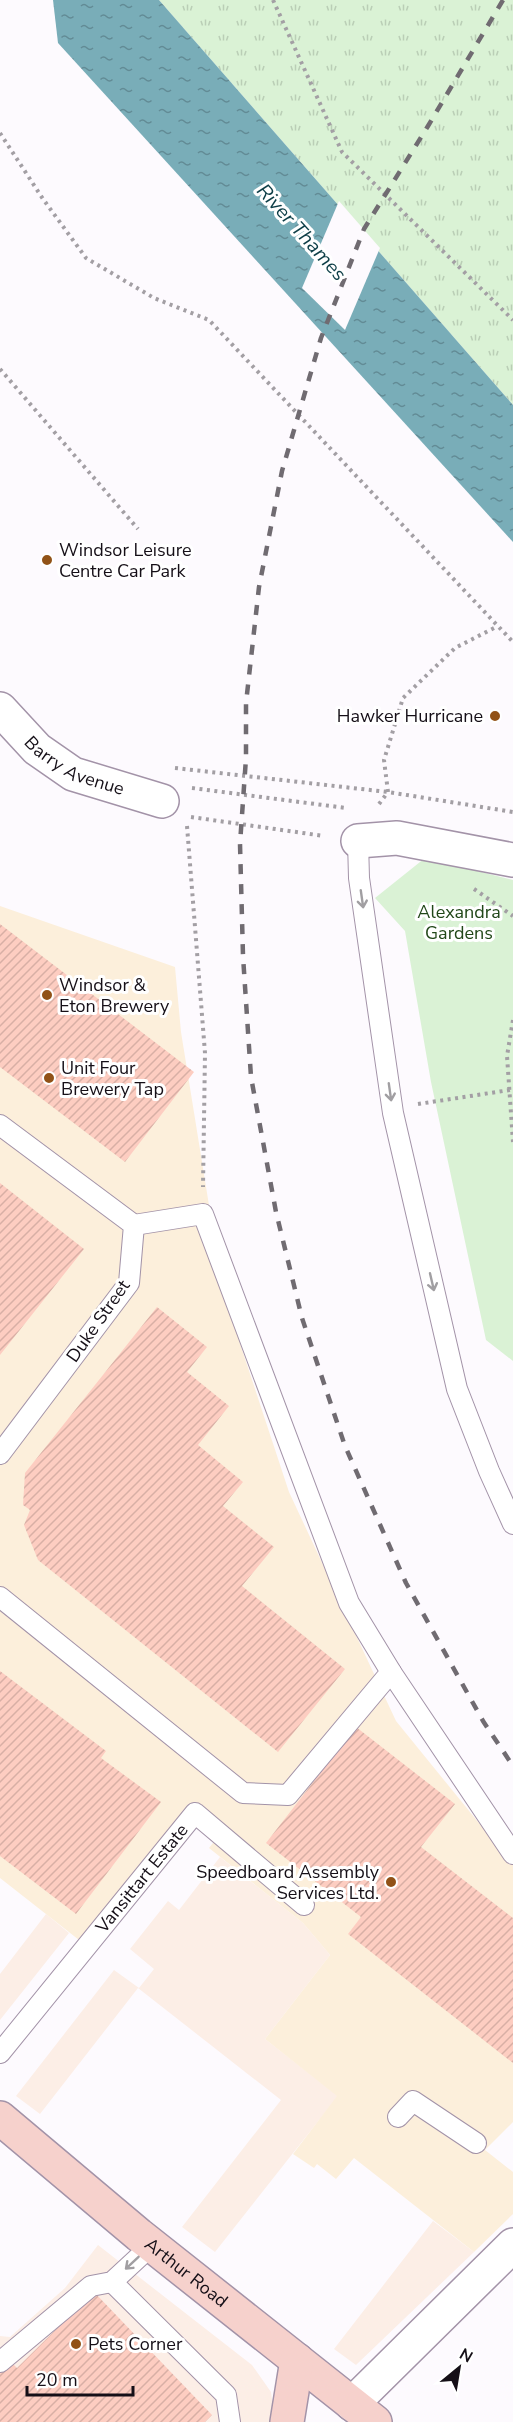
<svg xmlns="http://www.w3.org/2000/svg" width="513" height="2422" font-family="'Nunito Sans',sans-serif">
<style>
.commercial{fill:#fceee6}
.industrial{fill:#fcefdb}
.grass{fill:url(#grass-tufts)}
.green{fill:#daf2d5}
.water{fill:url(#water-ripples)}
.pier{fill:#fdfafe}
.building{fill:url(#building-hatch)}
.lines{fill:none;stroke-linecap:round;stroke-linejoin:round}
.lane-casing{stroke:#a393a8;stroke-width:22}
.street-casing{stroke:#a393a8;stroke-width:36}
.secondary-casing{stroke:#a393a8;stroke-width:36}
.path{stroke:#a39fa4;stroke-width:4;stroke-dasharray:3 4.5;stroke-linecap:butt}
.lane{stroke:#fff;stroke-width:20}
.street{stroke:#fff;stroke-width:33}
.secondary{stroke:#f6d1cc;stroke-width:33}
.rail{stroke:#706b71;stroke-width:4.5;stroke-dasharray:10 10;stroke-linecap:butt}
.oneway{stroke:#a19fa2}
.poi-dot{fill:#915217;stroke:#fff;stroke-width:2}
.labels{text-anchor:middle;stroke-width:6;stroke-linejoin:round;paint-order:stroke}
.poi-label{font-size:18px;fill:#150f17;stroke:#fff;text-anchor:start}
.street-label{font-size:18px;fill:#150f17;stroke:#fff}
.park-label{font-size:18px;fill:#214718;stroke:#fff}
.water-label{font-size:20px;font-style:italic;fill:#0d3e47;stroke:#fff}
</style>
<defs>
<pattern id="grass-tufts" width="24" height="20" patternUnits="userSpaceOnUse" patternTransform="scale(1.5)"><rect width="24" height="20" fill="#daf2d5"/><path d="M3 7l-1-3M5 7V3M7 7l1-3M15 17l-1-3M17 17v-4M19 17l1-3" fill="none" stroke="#baceb6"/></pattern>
<pattern id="water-ripples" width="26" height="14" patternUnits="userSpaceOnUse" patternTransform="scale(1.5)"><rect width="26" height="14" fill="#79adb8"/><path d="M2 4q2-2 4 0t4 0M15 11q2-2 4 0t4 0" fill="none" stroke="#628b95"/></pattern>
<pattern id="building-hatch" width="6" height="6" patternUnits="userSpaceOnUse" patternTransform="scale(1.5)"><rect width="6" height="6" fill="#fdcdc1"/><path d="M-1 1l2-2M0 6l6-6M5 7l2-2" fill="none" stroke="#d8afa5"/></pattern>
</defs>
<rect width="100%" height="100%" fill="#fdfafe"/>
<path class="commercial" d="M 220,1857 L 303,1923 L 330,1955 L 265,2039 L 338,2096 L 215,2252 L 182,2227 L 281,2100 L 138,1988 L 40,2114 L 16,2096 L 114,1970 L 139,1988 L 154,1969 L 130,1949 L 168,1901 L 179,1910 Z
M 46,1914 L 69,1933 L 0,2020 L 0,1974 Z
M 433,2221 L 474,2252 L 356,2365 L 334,2349 Z
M 98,2245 L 252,2365 L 271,2392 L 275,2422 L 0,2422 L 0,2336 L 10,2337 L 65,2288 Z"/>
<path class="industrial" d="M 0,906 L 175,967 L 181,1032 L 223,1292 L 289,1492 L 396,1721 L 513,1865 L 513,2122 L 485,2150 L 513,2172 L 513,2214 L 474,2252 L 354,2158 L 336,2179 L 317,2164 L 314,2168 L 293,2154 L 337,2096 L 265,2039 L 330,1955 L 303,1923 L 209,1848 L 224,1829 L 196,1810 L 88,1947 L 0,1878 Z"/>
<path class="grass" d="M 159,0 L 513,0 L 513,405 L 207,55 Z"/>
<path class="green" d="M 425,858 L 513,880 L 513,1361 L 486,1340 L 431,1082 L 405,931 L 375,898 Z"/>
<path class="water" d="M 53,0 L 159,0 L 513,405 L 513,542 L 58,43 Z"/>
<path class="pier" d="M 339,201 L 380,248 L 345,330 L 302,288 Z"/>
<path class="building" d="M 0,924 L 194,1072 L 125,1162 L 0,1067 Z
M 0,1183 L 84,1249 L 0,1355 Z
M 157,1307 L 207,1347 L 187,1372 L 229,1406 L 198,1445 L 243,1482 L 223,1506 L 274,1547 L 242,1586 L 345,1669 L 278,1752 L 38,1560 L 24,1525 L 30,1510 L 23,1505 L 25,1473 Z
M 0,1671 L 106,1751 L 101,1758 L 161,1802 L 76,1914 L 0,1856 Z
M 356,1727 L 455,1804 L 421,1847 L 513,1918 L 513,2063 L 348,1934 L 361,1917 L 266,1843 Z
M 94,2292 L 212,2415 L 205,2422 L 0,2422 L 0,2371 L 10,2361 L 17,2368 Z"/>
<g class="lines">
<defs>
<g id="lane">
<path d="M 358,841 L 359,878 L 393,1113 L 457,1389 L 489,1471 L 513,1524"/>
<path d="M 0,1125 L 134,1225 L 129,1283 L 0,1454"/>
<path d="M 0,1597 L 243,1793 L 288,1795 L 391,1672 L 349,1603 L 203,1214 L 134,1225"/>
<path d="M 391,1672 L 513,1854"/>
<path id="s1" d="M 0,2053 L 195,1813 L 304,1905"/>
<path d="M 398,2117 L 413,2101 L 476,2143"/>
<path d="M 112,2282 L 226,2395 L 230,2422"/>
<path d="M 0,2362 L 91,2286 L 112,2282 L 152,2245"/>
</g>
<g id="street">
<path id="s2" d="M 0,709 L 37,749 L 73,774 L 162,801"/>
<path d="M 358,841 L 397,838 L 513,860"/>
<path d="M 352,2404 L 513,2245"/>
</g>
<g id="secondary">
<path id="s3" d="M 0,2118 L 139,2235 L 375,2422"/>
<path d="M 287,2422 L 297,2360"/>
</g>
</defs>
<use href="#lane" class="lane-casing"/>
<use href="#street" class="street-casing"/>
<use href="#secondary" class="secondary-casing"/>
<path class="path" d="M 273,0 L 342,152 L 513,320
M 0,133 L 43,199 L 86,258 L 154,298 L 209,320 L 513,642
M 0,369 L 138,529
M 175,768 L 388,792 L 513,812
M 192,788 L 346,808
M 379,804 L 388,792 L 384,760 L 403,698 L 455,648 L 498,626
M 191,817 L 324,836
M 187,826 L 205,1053 L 203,1187
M 474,889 L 513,916
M 513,1020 L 507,1056 L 513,1142
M 418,1104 L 510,1090"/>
<use href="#lane" class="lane"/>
<use href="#street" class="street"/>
<use href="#secondary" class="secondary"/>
<path class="rail" d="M 503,0 L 428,126 L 364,229 L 321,338 L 282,471 L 259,587 L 246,703 L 246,758 L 240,844 L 243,956 L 251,1077 L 276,1212 L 302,1318 L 345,1446 L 406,1583 L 483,1721 L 513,1766"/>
</g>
<defs><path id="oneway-shaft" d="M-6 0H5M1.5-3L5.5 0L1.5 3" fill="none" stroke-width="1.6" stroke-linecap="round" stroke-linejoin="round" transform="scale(1.5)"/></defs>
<g class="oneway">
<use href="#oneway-shaft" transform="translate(362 899) rotate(82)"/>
<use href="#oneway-shaft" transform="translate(390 1092) rotate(82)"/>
<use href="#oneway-shaft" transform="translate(432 1282) rotate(77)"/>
<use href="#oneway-shaft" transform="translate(132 2263) rotate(137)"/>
</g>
<g class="poi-dot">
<circle cx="47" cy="560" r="6"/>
<circle cx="495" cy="716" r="6"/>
<circle cx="47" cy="995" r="6"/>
<circle cx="49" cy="1078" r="6"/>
<circle cx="391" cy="1882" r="6"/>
<circle cx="76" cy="2344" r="6"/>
</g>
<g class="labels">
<g class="poi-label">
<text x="59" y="556">Windsor Leisure<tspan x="59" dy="21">Centre Car Park</tspan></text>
<text x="483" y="722" text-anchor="end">Hawker Hurricane</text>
<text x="59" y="991">Windsor &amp;<tspan x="59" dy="21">Eton Brewery</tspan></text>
<text x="61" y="1074">Unit Four<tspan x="61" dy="21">Brewery Tap</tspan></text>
<text x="379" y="1878" text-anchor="end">Speedboard Assembly<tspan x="379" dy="21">Services Ltd.</tspan></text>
<text x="88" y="2350">Pets Corner</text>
</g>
<g class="street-label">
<text dy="6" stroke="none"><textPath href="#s2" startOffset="96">Barry Avenue</textPath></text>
<text transform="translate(98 1321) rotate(-55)" y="6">Duke Street</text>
<text dy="6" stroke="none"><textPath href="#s1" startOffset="225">Vansittart Estate</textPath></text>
<text dy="6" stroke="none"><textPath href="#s3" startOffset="242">Arthur Road</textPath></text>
</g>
<g class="park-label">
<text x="459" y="918">Alexandra<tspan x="459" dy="21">Gardens</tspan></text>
</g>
<g class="water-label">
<text transform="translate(302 232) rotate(48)" y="7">River Thames</text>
</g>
</g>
<g transform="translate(459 2368) rotate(30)" stroke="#ffffff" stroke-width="4.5" paint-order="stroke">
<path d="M0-4.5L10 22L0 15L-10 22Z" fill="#150f17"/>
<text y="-9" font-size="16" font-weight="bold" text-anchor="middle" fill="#150f17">N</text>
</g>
<path d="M27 2386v9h106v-9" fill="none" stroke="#150f17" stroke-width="3"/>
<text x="36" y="2386" font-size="18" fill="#150f17" stroke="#ffffff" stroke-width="4.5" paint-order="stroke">20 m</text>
</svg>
